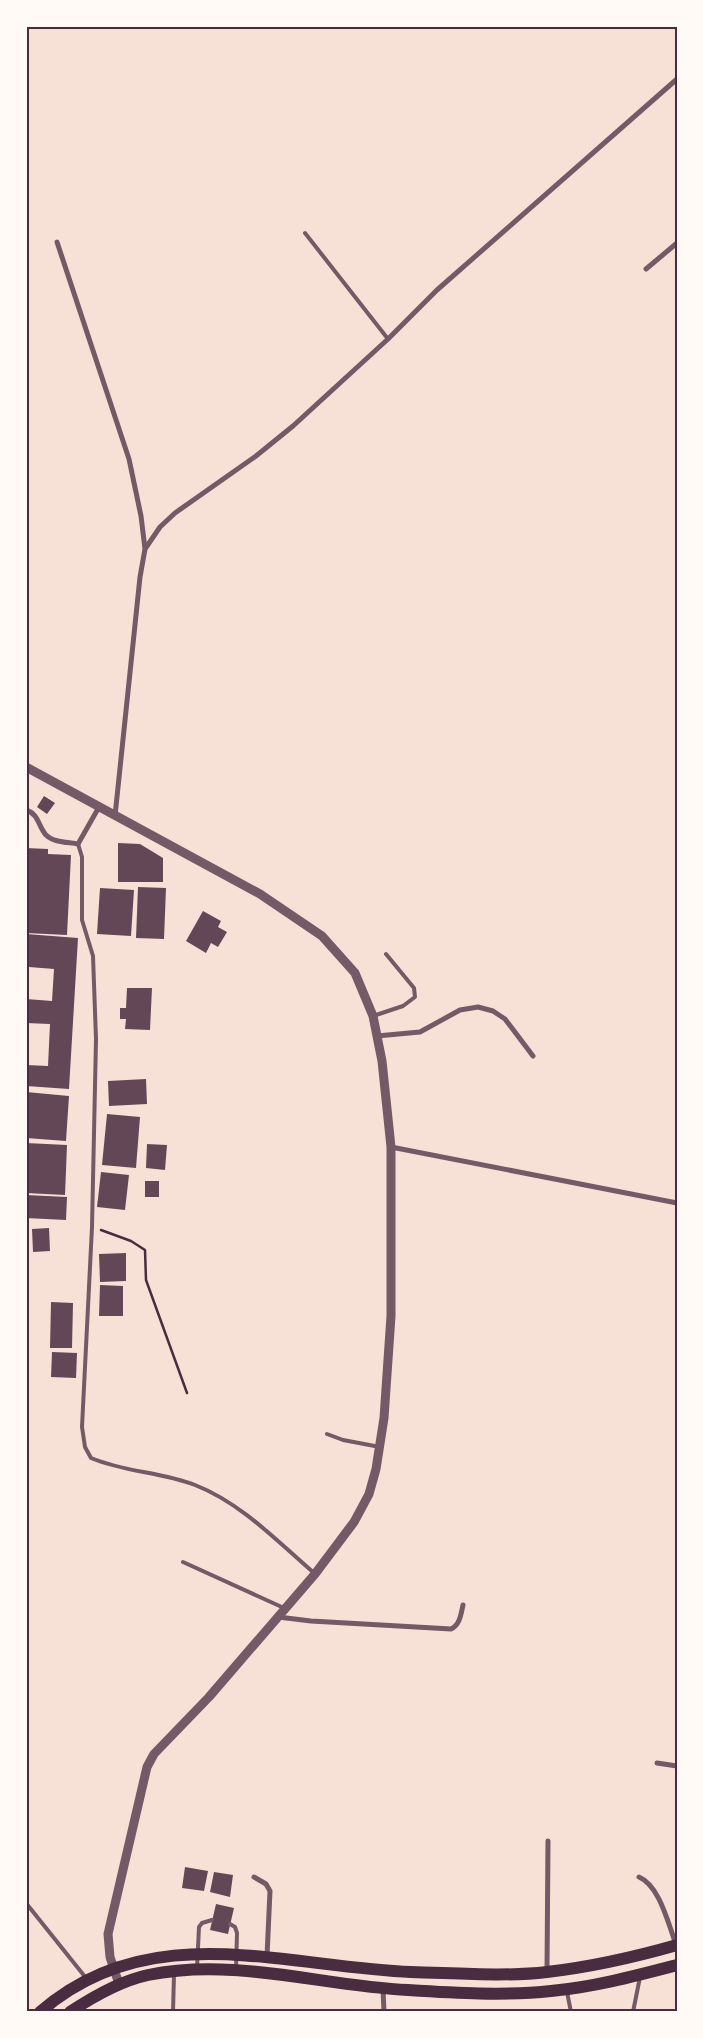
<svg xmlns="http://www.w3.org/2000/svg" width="703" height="2038" font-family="'DejaVu Sans',sans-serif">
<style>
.building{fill:#644757}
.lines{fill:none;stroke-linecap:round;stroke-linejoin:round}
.path{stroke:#4a2c40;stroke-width:2.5}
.service{stroke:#755966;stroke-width:4}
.minor{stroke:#755966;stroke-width:5}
.tertiary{stroke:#755966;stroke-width:9}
.trunk{stroke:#4a2c40;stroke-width:12}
.neatline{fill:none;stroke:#4a2c40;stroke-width:2}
</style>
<rect width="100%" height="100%" fill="#f7e1d7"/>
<path class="building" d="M 44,796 L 55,803 L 47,814 L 37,807 Z
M 118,843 L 140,844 L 163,858 L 163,882 L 118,882 Z
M 26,848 L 48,849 L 48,854 L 71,855 L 67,935 L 26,933 Z
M 138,887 L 166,888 L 164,939 L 136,938 Z
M 100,888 L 134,890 L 131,936 L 97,934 Z
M 203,911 L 221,921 L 218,927 L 227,932 L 218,947 L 211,943 L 206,953 L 186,941 Z
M 26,934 L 78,938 L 69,1089 L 26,1086 L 26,1065 L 48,1066 L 50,1024 L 26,1023 L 26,999 L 52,1001 L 54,969 L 29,967 L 28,985 L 26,985 Z
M 127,988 L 152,988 L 150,1030 L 125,1029 L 126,1019 L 120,1019 L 120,1008 L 126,1008 Z
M 146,1079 L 147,1104 L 109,1106 L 108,1081 Z
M 26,1092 L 69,1096 L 66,1141 L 26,1138 Z
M 107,1114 L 140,1117 L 136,1168 L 102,1165 Z
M 26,1143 L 67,1145 L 65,1195 L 26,1193 Z
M 147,1144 L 167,1145 L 165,1170 L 146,1168 Z
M 101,1172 L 129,1175 L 125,1210 L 97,1207 Z
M 145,1181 L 159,1181 L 159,1197 L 145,1197 Z
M 26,1195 L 67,1197 L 66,1220 L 26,1218 Z
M 49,1228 L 50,1251 L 33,1252 L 32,1229 Z
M 126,1253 L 126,1281 L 100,1282 L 99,1254 Z
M 100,1285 L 123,1286 L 123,1316 L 99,1316 Z
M 51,1302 L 73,1303 L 72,1348 L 50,1348 Z
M 52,1352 L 77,1353 L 76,1378 L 51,1377 Z
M 185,1867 L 208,1871 L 204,1891 L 182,1888 Z
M 214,1872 L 233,1875 L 230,1897 L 210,1892 Z
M 216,1904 L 234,1908 L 228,1934 L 210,1930 Z"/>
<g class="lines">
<path class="path" d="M 101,1230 L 131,1241 L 145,1250 L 146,1280 L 187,1393"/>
<path class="service" d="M 305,233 L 388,339
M 78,844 L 82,857 L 82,920 L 93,956 L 96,1039 L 92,1227 L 82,1427 L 85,1447 L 91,1458 C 124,1472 161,1472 195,1485 C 241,1503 277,1541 314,1573
M 373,1016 L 403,1006 L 415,997 L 414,988 L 386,954
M 327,1434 L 343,1440 L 380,1447
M 183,1562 L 284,1608
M 26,1903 L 86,1978
M 230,1924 L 235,1927 L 237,1933 L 236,1969
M 197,1968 L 199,1927 L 202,1923 L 212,1920
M 567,1992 L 571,2012
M 173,2012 L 174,1974
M 633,2012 L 640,1977"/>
<path class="minor" d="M 57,242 L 129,459 L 141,516 L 145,549
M 646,269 L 677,243
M 26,810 C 39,814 38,826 46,835 C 54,843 69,842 78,844 L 99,807
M 115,816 L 140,577 L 145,549 L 160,527 L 175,513 L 256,456 L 293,426 L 388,339 L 437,290 L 677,79
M 377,1036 L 420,1032 L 460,1010 L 478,1007 L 493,1011 L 505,1019 L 533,1056
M 391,1147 L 677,1203
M 278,1617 L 311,1621 L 451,1629 C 460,1625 461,1614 463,1605
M 657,1763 L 677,1766
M 254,1877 L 266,1884 L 270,1891 L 267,1956
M 639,1877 C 660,1886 668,1924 676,1944
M 547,1970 L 548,1841
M 383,1989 L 384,2012"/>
<path class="tertiary" d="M 26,767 L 260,894 L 322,936 L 355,973 L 373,1016 L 382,1061 L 391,1147 L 391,1316 L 384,1418 L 376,1469 L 369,1494 L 354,1522 L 315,1574 L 209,1697 L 154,1754 L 147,1767 L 108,1934 L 110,1957 L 119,1984"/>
<path class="trunk" d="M 40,2012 C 150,1916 283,1967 411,1972 C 454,1973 505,1977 547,1972 C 590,1967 635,1957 677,1945
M 70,2012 C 94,1996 120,1981 148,1975 C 234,1957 322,1986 408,1990 C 455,1993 504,1996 551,1991 C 594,1987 635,1976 677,1965"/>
</g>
<rect width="703" height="2038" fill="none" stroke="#fffaf5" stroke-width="55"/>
<rect x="28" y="28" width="648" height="1982" class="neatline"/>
</svg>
